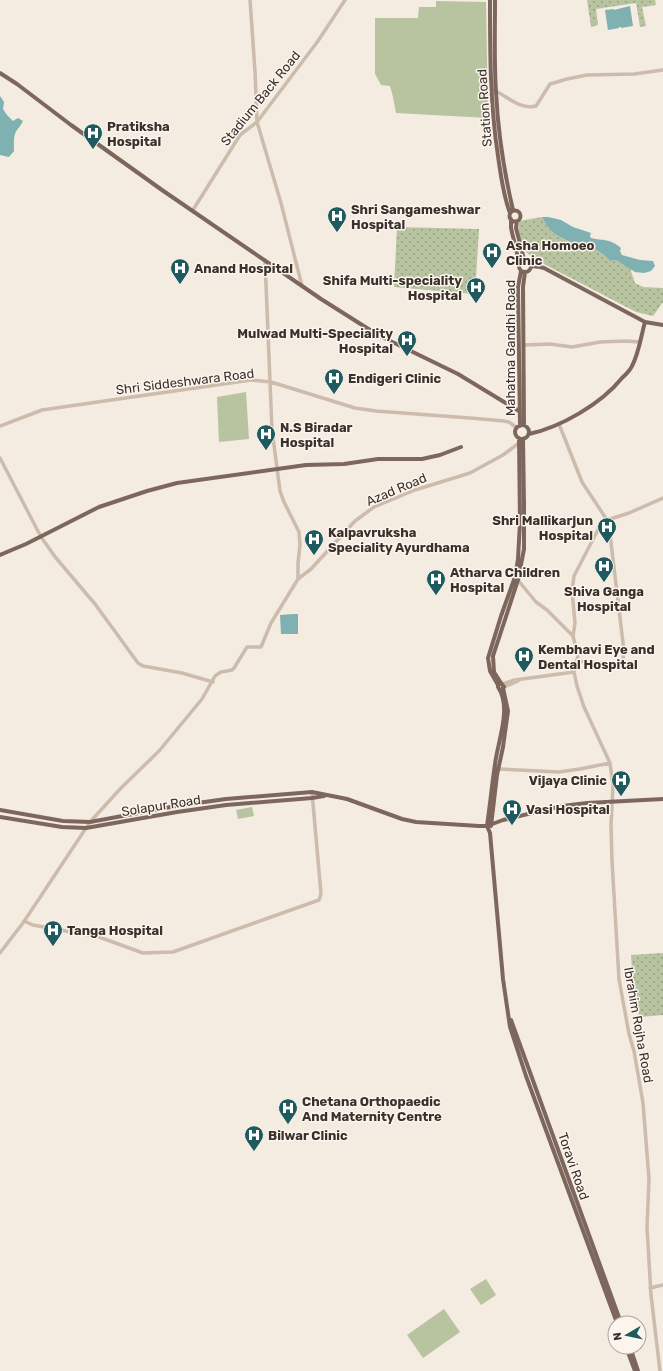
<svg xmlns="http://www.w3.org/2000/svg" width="663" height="1371" font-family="Rubik,sans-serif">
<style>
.green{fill:url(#green-dots)}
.pitch{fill:#b8c4a0}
.water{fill:#7fb0b2}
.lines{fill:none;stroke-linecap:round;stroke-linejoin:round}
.minor{stroke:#cdbbac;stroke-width:3.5}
.major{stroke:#7d675c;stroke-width:4}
.labels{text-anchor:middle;stroke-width:3;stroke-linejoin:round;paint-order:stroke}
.street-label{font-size:13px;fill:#3b302b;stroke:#fbf5ee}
.poi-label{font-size:13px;font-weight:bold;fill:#3b302b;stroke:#fbf5ee;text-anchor:start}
</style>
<defs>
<pattern id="green-dots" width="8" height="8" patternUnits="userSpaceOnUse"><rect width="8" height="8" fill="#b8c4a0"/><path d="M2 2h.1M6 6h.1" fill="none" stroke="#97a083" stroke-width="1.8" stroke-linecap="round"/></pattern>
</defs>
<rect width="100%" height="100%" fill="#f4ebe1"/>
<path class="green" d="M 587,0 L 655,0 L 656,5 L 642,7 L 646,26 L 640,27 L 636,3 L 596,9 L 598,25 L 591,27 Z
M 542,217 C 551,236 557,236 576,244 C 586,242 603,254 610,261 L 616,260 L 630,268 L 635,283 L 643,287 L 663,288 L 663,302 L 653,316 L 636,312 L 542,263 C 536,259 528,255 524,250 C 519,243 518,229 519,221 Z
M 397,227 L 479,229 L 475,294 L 394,287 Z
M 663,953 L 663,1015 L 640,1017 L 634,999 L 631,955 Z"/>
<path class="pitch" d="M 436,1 L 486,2 L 488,118 L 396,113 L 393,97 L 390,86 L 381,85 L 375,74 L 375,18 L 418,18 L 419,7 L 436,7 Z
M 246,392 L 249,439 L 219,442 L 217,397 Z
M 252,807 L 254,816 L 238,819 L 236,810 Z
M 486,1279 L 496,1295 L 481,1305 L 470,1289 Z
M 444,1309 L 460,1332 L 423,1358 L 407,1335 Z"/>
<path class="water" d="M 630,6 L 633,26 L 621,28 L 621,27 L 619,27 L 619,28 L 608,30 L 605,10 L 614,9 L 614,10 Z
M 0,96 L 4,102 L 3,109 L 7,115 L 13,121 L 18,118 L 23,121 C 21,125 19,127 17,130 C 13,135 14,145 14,151 L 9,157 L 0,155 Z
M 542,217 L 548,217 L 561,220 L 573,227 L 591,233 L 590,236 L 591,238 C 604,241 609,238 621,248 L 620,251 L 622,255 L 640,260 L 653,261 L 655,266 L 651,271 L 644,273 L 635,272 L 616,260 L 610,261 C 604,254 586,242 576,244 C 558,236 551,236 542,217 Z
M 293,614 L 298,614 L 298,634 L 281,634 L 280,615 Z"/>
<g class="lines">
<path class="minor" d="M 250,0 L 255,71 L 257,122 L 281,203 L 302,286
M 494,90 C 508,97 520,110 536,106 L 550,84 L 567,79 L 587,75 L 634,74 L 663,70
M 193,210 L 240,135 L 257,122 L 318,41 L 345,0
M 524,345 L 550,344 L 572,347 L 600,342 L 626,341 L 640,342
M 559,424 L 582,482 L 607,520 L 609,526 L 624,651 L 622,665 L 576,661
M 0,426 L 42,410 L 251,380 L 271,382 L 355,408 L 376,411 L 470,418 L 504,421 L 509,422 L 517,428
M 0,458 L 41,537 L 56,558 L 95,604 L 138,663 L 143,666 L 182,673 L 213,682
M 298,579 L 311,569 L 355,521 L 374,507 L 415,490 L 470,473 L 503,455 L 519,443
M 517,579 L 536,602 L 547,610 L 573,636 L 578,656 L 574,672 L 577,686 L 584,707 L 610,763 L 613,785 L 611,825 L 612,861 L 619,979 L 629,1034 L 634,1051 L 643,1103 L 649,1179 L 647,1227 L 651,1295 L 660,1371
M 573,636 L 575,623 L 572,591 L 574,576 L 601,524 L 607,520 L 629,513 L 663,498
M 502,684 L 515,680 L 574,672
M 504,687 L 518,681
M 498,769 L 559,772 L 580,769 L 610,763
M 24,921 L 33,925 L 99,937 L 143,953 L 173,952 L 319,900 L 321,894 L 312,792
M 0,953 L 23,923 L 90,822 L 121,788 L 159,751 L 202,699 L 215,676 L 221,672 L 232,670 L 234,668 L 247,647 L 261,647 L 271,623 L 298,579 L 298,563 L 300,545 L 299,532 L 284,502 L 280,491 L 277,468 L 272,430 L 265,260
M 650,1288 L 663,1285"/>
<path class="major" d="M 490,0 C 490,52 490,104 498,156 C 501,176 503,195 510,213
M 495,0 C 495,31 494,62 496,92 C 498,132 504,172 513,210
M 0,73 L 17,84 L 71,125 L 162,190 L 321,299 L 378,335 L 458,374 L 519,411
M509.5 216a5.5 5.5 0 1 1 11 0a5.5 5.5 0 1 1-11 0Z
M 511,219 L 511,228 L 519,262
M 517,221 L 516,228 L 524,259
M519 266a6 6 0 1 1 12 0a6 6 0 1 1-12 0Z
M 531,266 L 540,267 L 544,268 L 645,322
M 524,425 L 523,287 L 525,272
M515 432a7 7 0 1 1 14 0a7 7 0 1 1-14 0Z
M 520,426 L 518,287 L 521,271
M 529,434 C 561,427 601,404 622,378 C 625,375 630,371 632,366 C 639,353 641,336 645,322 L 663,325
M 0,555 L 26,544 L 99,507 L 147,491 L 177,483 L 306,465 L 344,464 L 378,459 L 422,459 L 440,455 L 461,447
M 501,683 L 494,672 L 493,656 L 518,580 L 524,549 L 524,504 L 523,439
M 498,685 L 490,671 L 488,658 L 501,616 L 515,577 L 518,559 L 520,522 L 519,438
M 501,690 L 504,687 L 501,683 L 498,685 L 498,687 C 512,708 498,740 495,764 C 492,785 490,805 487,826 L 490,833 L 503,979 L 510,1027 L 526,1076 L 617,1323
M 0,810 L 63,821 L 90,822 L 176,806 L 226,799 L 312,792 L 347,799 L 402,819 L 416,822 L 479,826 L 487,826 L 503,820 L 562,806 L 587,803 L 663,799
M 0,817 L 62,827 L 86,828 L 177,812 L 226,805 L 312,798 L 324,796
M 491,826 L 497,775 L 503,747 L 508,711 L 503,688
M 511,1020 L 621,1323
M 626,1347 L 635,1371
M 630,1347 L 638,1371"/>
</g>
<defs>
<symbol id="hospital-pin" viewBox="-11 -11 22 30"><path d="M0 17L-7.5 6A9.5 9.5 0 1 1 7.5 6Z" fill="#1f5a5e" stroke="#fbf5ee"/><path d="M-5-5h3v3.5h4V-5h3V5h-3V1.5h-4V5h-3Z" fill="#fff"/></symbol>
</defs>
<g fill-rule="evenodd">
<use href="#hospital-pin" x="82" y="122" width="22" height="30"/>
<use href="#hospital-pin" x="326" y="205" width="22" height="30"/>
<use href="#hospital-pin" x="481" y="241" width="22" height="30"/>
<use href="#hospital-pin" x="169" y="257" width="22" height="30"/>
<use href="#hospital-pin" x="465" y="276" width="22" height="30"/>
<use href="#hospital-pin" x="396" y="329" width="22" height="30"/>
<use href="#hospital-pin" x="323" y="367" width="22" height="30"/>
<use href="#hospital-pin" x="255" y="423" width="22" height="30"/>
<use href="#hospital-pin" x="596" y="516" width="22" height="30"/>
<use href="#hospital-pin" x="303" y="528" width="22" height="30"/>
<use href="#hospital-pin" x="593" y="555" width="22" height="30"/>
<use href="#hospital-pin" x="425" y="568" width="22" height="30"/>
<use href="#hospital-pin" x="513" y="645" width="22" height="30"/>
<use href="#hospital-pin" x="610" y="769" width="22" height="30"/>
<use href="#hospital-pin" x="501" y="798" width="22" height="30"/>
<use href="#hospital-pin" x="42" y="919" width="22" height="30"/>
<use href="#hospital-pin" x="277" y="1097" width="22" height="30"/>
<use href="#hospital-pin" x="243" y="1124" width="22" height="30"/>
</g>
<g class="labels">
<g class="street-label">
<text transform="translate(260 98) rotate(-51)" y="5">Stadium Back Road</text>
<text transform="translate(484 108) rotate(-94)" y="5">Station Road</text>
<text transform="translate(510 348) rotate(-90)" y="5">Mahatma Gandhi Road</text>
<text transform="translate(185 381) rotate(-7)" y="5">Shri Siddeshwara Road</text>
<text transform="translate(396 489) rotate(-23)" y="5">Azad Road</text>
<text transform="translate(161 805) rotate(-9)" y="5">Solapur Road</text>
<text transform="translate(639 1025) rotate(80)" y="5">Ibrahim Rojha Road</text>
<text transform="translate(574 1166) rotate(71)" y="5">Toravi Road</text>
</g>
<g class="poi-label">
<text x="107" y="131">Pratiksha<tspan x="107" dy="15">Hospital</tspan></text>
<text x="351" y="214">Shri Sangameshwar<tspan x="351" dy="15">Hospital</tspan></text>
<text x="506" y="250">Asha Homoeo<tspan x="506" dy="15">Clinic</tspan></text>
<text x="194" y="273">Anand Hospital</text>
<text x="462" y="285" text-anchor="end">Shifa Multi-speciality<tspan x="462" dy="15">Hospital</tspan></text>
<text x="393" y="338" text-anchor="end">Mulwad Multi-Speciality<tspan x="393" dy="15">Hospital</tspan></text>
<text x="348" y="383">Endigeri Clinic</text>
<text x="280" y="432">N.S Biradar<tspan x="280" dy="15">Hospital</tspan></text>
<text x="593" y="525" text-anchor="end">Shri Mallikarjun<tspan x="593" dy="15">Hospital</tspan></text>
<text x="328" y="537">Kalpavruksha<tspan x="328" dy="15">Speciality Ayurdhama</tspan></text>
<text x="450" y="577">Atharva Children<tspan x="450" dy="15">Hospital</tspan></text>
<text x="604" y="596" text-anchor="middle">Shiva Ganga<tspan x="604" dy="15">Hospital</tspan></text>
<text x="538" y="654">Kembhavi Eye and<tspan x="538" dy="15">Dental Hospital</tspan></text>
<text x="607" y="785" text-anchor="end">Vijaya Clinic</text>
<text x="526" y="814">Vasi Hospital</text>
<text x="67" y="935">Tanga Hospital</text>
<text x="302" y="1106">Chetana Orthopaedic<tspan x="302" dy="15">And Maternity Centre</tspan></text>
<text x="268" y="1140">Bilwar Clinic</text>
</g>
</g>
<g transform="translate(627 1335) rotate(261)"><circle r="19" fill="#fbf5ee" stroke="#aea6a0"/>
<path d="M0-3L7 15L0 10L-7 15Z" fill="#1f5a5e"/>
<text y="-6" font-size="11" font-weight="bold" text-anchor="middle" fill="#3b302b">N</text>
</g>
</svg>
